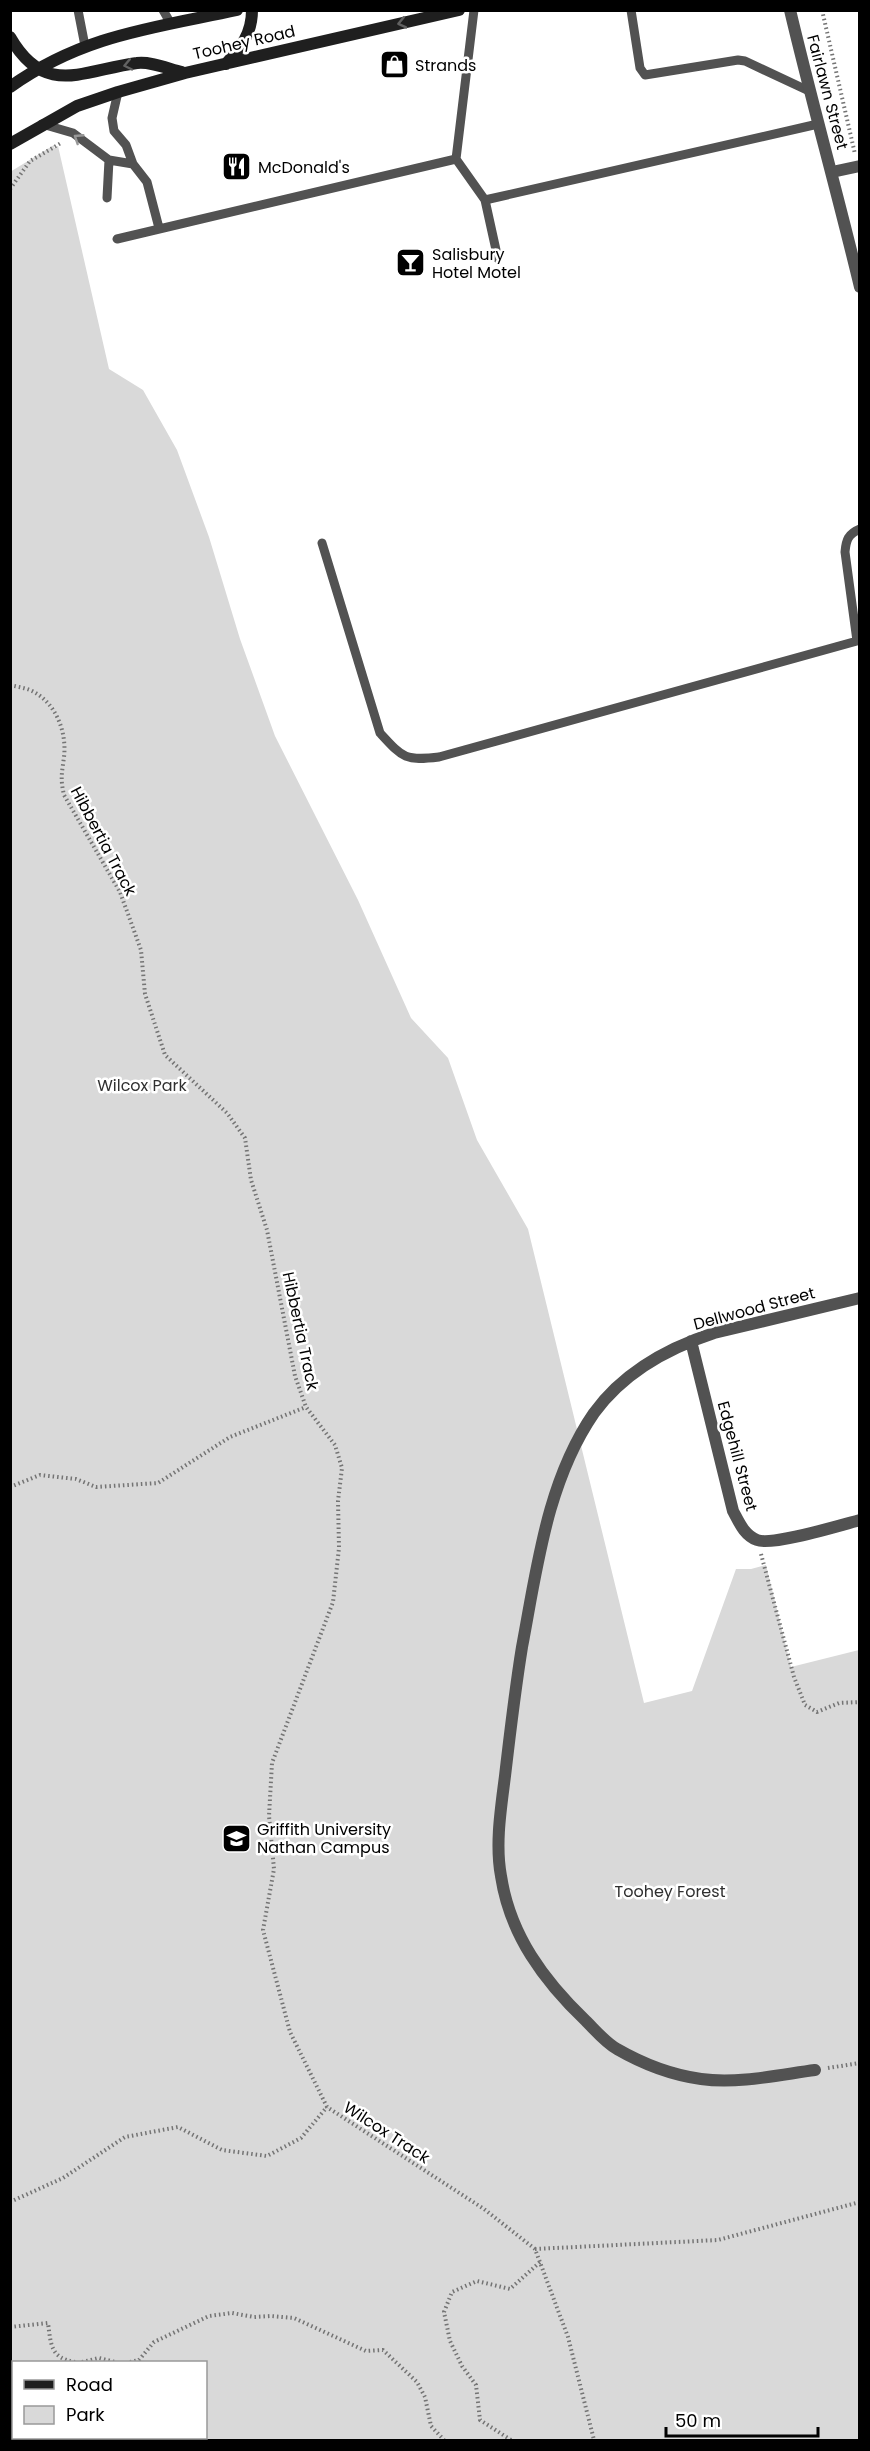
<svg xmlns="http://www.w3.org/2000/svg" width="870" height="2451" font-family="Poppins,sans-serif">
<style>
.green{fill:#d9d9d9;fill-rule:evenodd}
.lines{fill:none;stroke-linecap:round;stroke-linejoin:round}
.path{stroke:#747474;stroke-width:4;stroke-dasharray:1.5 3;stroke-linecap:butt}
.lane{stroke:#525252;stroke-width:9}
.street{stroke:#525252;stroke-width:12}
.secondary{stroke:#1f1f1f;stroke-width:12}
.oneway{stroke:#626262}
.oneway2{stroke:#979797}
.labels{text-anchor:middle;stroke-width:5;stroke-linejoin:round;paint-order:stroke}
.street-label{font-size:16px;fill:#000;stroke:#fff}
.poi-label{font-size:16px;fill:#000;stroke:#fff;text-anchor:start}
.park-label{font-size:16px;fill:#303030;stroke:#fff}
</style>
<rect width="100%" height="100%" fill="#fff"/>
<path class="green" d="M 54,145 L 54,148 L 58,146 L 109,369 L 143,390 L 177,450 L 209,537 L 240,639 L 275,736 L 358,900 L 411,1018 L 448,1058 L 477,1140 L 528,1229 L 644,1703 L 692,1691 L 736,1569 L 751,1569 L 766,1565 L 791,1667 L 859,1650 L 860,2440 L 11,2440 L 10,172 ZM 14,2362 L 206,2362 L 206,2438 L 14,2438 Z"/>
<g class="lines">
<path class="path" d="M 822,10 L 855,154
M 10,189 L 30,161 L 61,143
M 10,685 C 18,687 27,688 34,692 C 56,704 67,732 64,757 C 62,773 60,778 64,795 L 120,892 L 141,950 L 145,994 L 165,1055 L 227,1113 L 245,1138 L 251,1180 L 267,1230 L 295,1376 L 306,1407 L 335,1445 L 342,1468 L 338,1501 L 339,1548 L 333,1602 L 272,1763 L 269,1816 L 274,1869 L 263,1930 L 290,2032 L 327,2107 L 484,2209 L 535,2249 L 568,2337 L 594,2440
M 10,1487 L 40,1475 L 76,1479 L 96,1487 L 158,1483 L 230,1437 L 306,1407
M 761,1554 L 794,1677 L 805,1705 L 817,1712 L 839,1703 L 860,1702
M 828,2068 L 860,2063
M 10,2202 L 63,2178 L 125,2137 L 178,2127 L 222,2150 L 267,2156 L 301,2138 L 327,2107
M 535,2249 L 718,2240 L 860,2202
M 10,2327 L 48,2323 C 51,2346 51,2358 75,2362
M 82,2362 L 99,2358 L 115,2362
M 130,2362 L 139,2360 L 154,2342 L 209,2316 L 232,2313 L 254,2317 L 271,2316 L 294,2318 L 366,2351 L 383,2350 L 417,2382 L 425,2397 L 431,2426 L 444,2440
M 511,2440 L 480,2420 L 476,2385 L 462,2366 L 450,2341 L 444,2312 L 452,2292 L 477,2281 L 510,2289 L 540,2262"/>
<path class="lane" d="M 78,10 L 85,46
M 163,10 L 171,24
M 631,10 L 640,68 L 645,75 L 738,60 L 745,61 L 809,91
M 118,92 L 112,118 L 114,131 L 126,145 L 133,164 L 147,182 L 159,228
M 42,124 L 73,133 L 109,160 L 133,164
M 456,159 L 474,10
M 107,198 L 109,160
M 485,200 L 498,259
M 117,239 L 456,159 L 485,200 L 818,124
M 322,543 L 380,733 C 403,758 405,761 439,757 L 857,641 L 845,552 C 846,540 848,534 860,529"/>
<path class="street" d="M 790,10 C 812,103 838,195 860,287
M 832,172 L 860,166
M 691,1341 L 733,1511 C 739,1522 744,1535 757,1540 C 772,1546 841,1525 860,1520
M 815,2070 C 778,2075 738,2084 701,2079 C 672,2075 643,2064 617,2049 C 606,2043 596,2031 586,2021 C 544,1981 510,1935 501,1876 C 495,1844 501,1808 505,1776 C 510,1733 515,1690 522,1647 C 537,1568 547,1481 594,1413 C 623,1373 668,1348 714,1333 L 860,1298"/>
<path class="secondary" d="M 10,37 C 45,98 83,70 137,63 C 150,61 169,69 182,72
M 226,64 C 241,47 252,34 252,10
M 10,87 C 83,35 153,28 237,10
M 10,144 L 77,106 L 118,92 L 185,73 L 459,10"/>
</g>
<defs><path id="oneway-chevron" d="M-2-3.5L2.5 0L-2 3.5" fill="none" stroke-width="1.6" stroke-linecap="round" stroke-linejoin="round" transform="scale(1.5)"/></defs>
<g class="oneway">
<use href="#oneway-chevron" transform="translate(402 23) rotate(167)"/>
<use href="#oneway-chevron" transform="translate(128 65) rotate(168)"/>
</g>
<use class="oneway2" href="#oneway-chevron" transform="translate(78 138) rotate(-147)"/>
<defs>
<symbol id="shop-square" viewBox="-11 -11 22 22"><rect x="-9" y="-9" width="18" height="18" rx="4" fill="#000" stroke="#fff"/><path d="M-5-2.5h2.3a2.7 3.5 0 0 1 5.4 0H5L5.5 6h-11ZM-1.5-2.5h3a1.5 2.3 0 0 0-3 0Z" fill="#fff"/></symbol>
<symbol id="restaurant-square" viewBox="-11 -11 22 22"><rect x="-9" y="-9" width="18" height="18" rx="4" fill="#000" stroke="#fff"/><path d="M-5-6h1v4h1v-4h1v4h1v-4h1v5L-1.5 .5V6h-2V.5L-5-1ZM5-6V6H3V1.5H1.5Q1.5-4 5-6Z" fill="#fff"/></symbol>
<symbol id="bar-square" viewBox="-11 -11 22 22"><rect x="-9" y="-9" width="18" height="18" rx="4" fill="#000" stroke="#fff"/><path d="M-6-5H6L.8 .8V4.5H3.5V6h-7V4.5H-.8V.8Z" fill="#fff"/></symbol>
<symbol id="university-square" viewBox="-11 -11 22 22"><rect x="-9" y="-9" width="18" height="18" rx="4" fill="#000" stroke="#fff"/><path d="M0-5L7-2L0 1L-7-2ZM-4 1L0 2.5L4 1V4Q0 6-4 4Z" fill="#fff"/></symbol>
</defs>
<g fill-rule="evenodd">
<use href="#shop-square" x="378" y="48" width="33" height="33"/>
<use href="#restaurant-square" x="220" y="150" width="33" height="33"/>
<use href="#bar-square" x="394" y="246" width="33" height="33"/>
<use href="#university-square" x="220" y="1822" width="33" height="33"/>
</g>
<g class="labels">
<g class="street-label">
<text transform="translate(244 42) rotate(-13)" y="6">Toohey Road</text>
<text transform="translate(828 92) rotate(75)" y="6">Fairlawn Street</text>
<text transform="translate(104 841) rotate(62)" y="6">Hibbertia Track</text>
<text transform="translate(754 1308) rotate(-15)" y="6">Dellwood Street</text>
<text transform="translate(301 1331) rotate(78)" y="6">Hibbertia Track</text>
<text transform="translate(738 1456) rotate(75)" y="6">Edgehill Street</text>
<text transform="translate(387 2132) rotate(33)" y="6">Wilcox Track</text>
</g>
<g class="poi-label">
<text x="415" y="71">Strands</text>
<text x="258" y="173">McDonald's</text>
<text x="432" y="260">Salisbury<tspan x="432" dy="18">Hotel Motel</tspan></text>
<text x="257" y="1835">Griffith University<tspan x="257" dy="18">Nathan Campus</tspan></text>
</g>
<g class="park-label">
<text x="142" y="1091">Wilcox Park</text>
<text x="670" y="1897">Toohey Forest</text>
</g>
</g>
<rect width="870" height="2451" fill="none" stroke="#000000" stroke-width="24"/>
<rect x="12" y="2361" width="195" height="78" fill="#ffffff" stroke="#999999" stroke-width="1.5"/>
<rect x="24" y="2380" width="30" height="9" fill="#1f1f1f" stroke="#999999" stroke-width="1.5"/>
<text x="66" y="2391" font-size="18" fill="#000000">Road</text>
<rect x="24" y="2406" width="30" height="18" fill="#d9d9d9" stroke="#999999" stroke-width="1.5"/>
<text x="66" y="2421" font-size="18" fill="#000000">Park</text>
<path d="M666 2427v9h152v-9" fill="none" stroke="#000000" stroke-width="3"/>
<text x="675" y="2427" font-size="18" fill="#000000" stroke="#ffffff" stroke-width="4.5" paint-order="stroke">50 m</text>
</svg>
